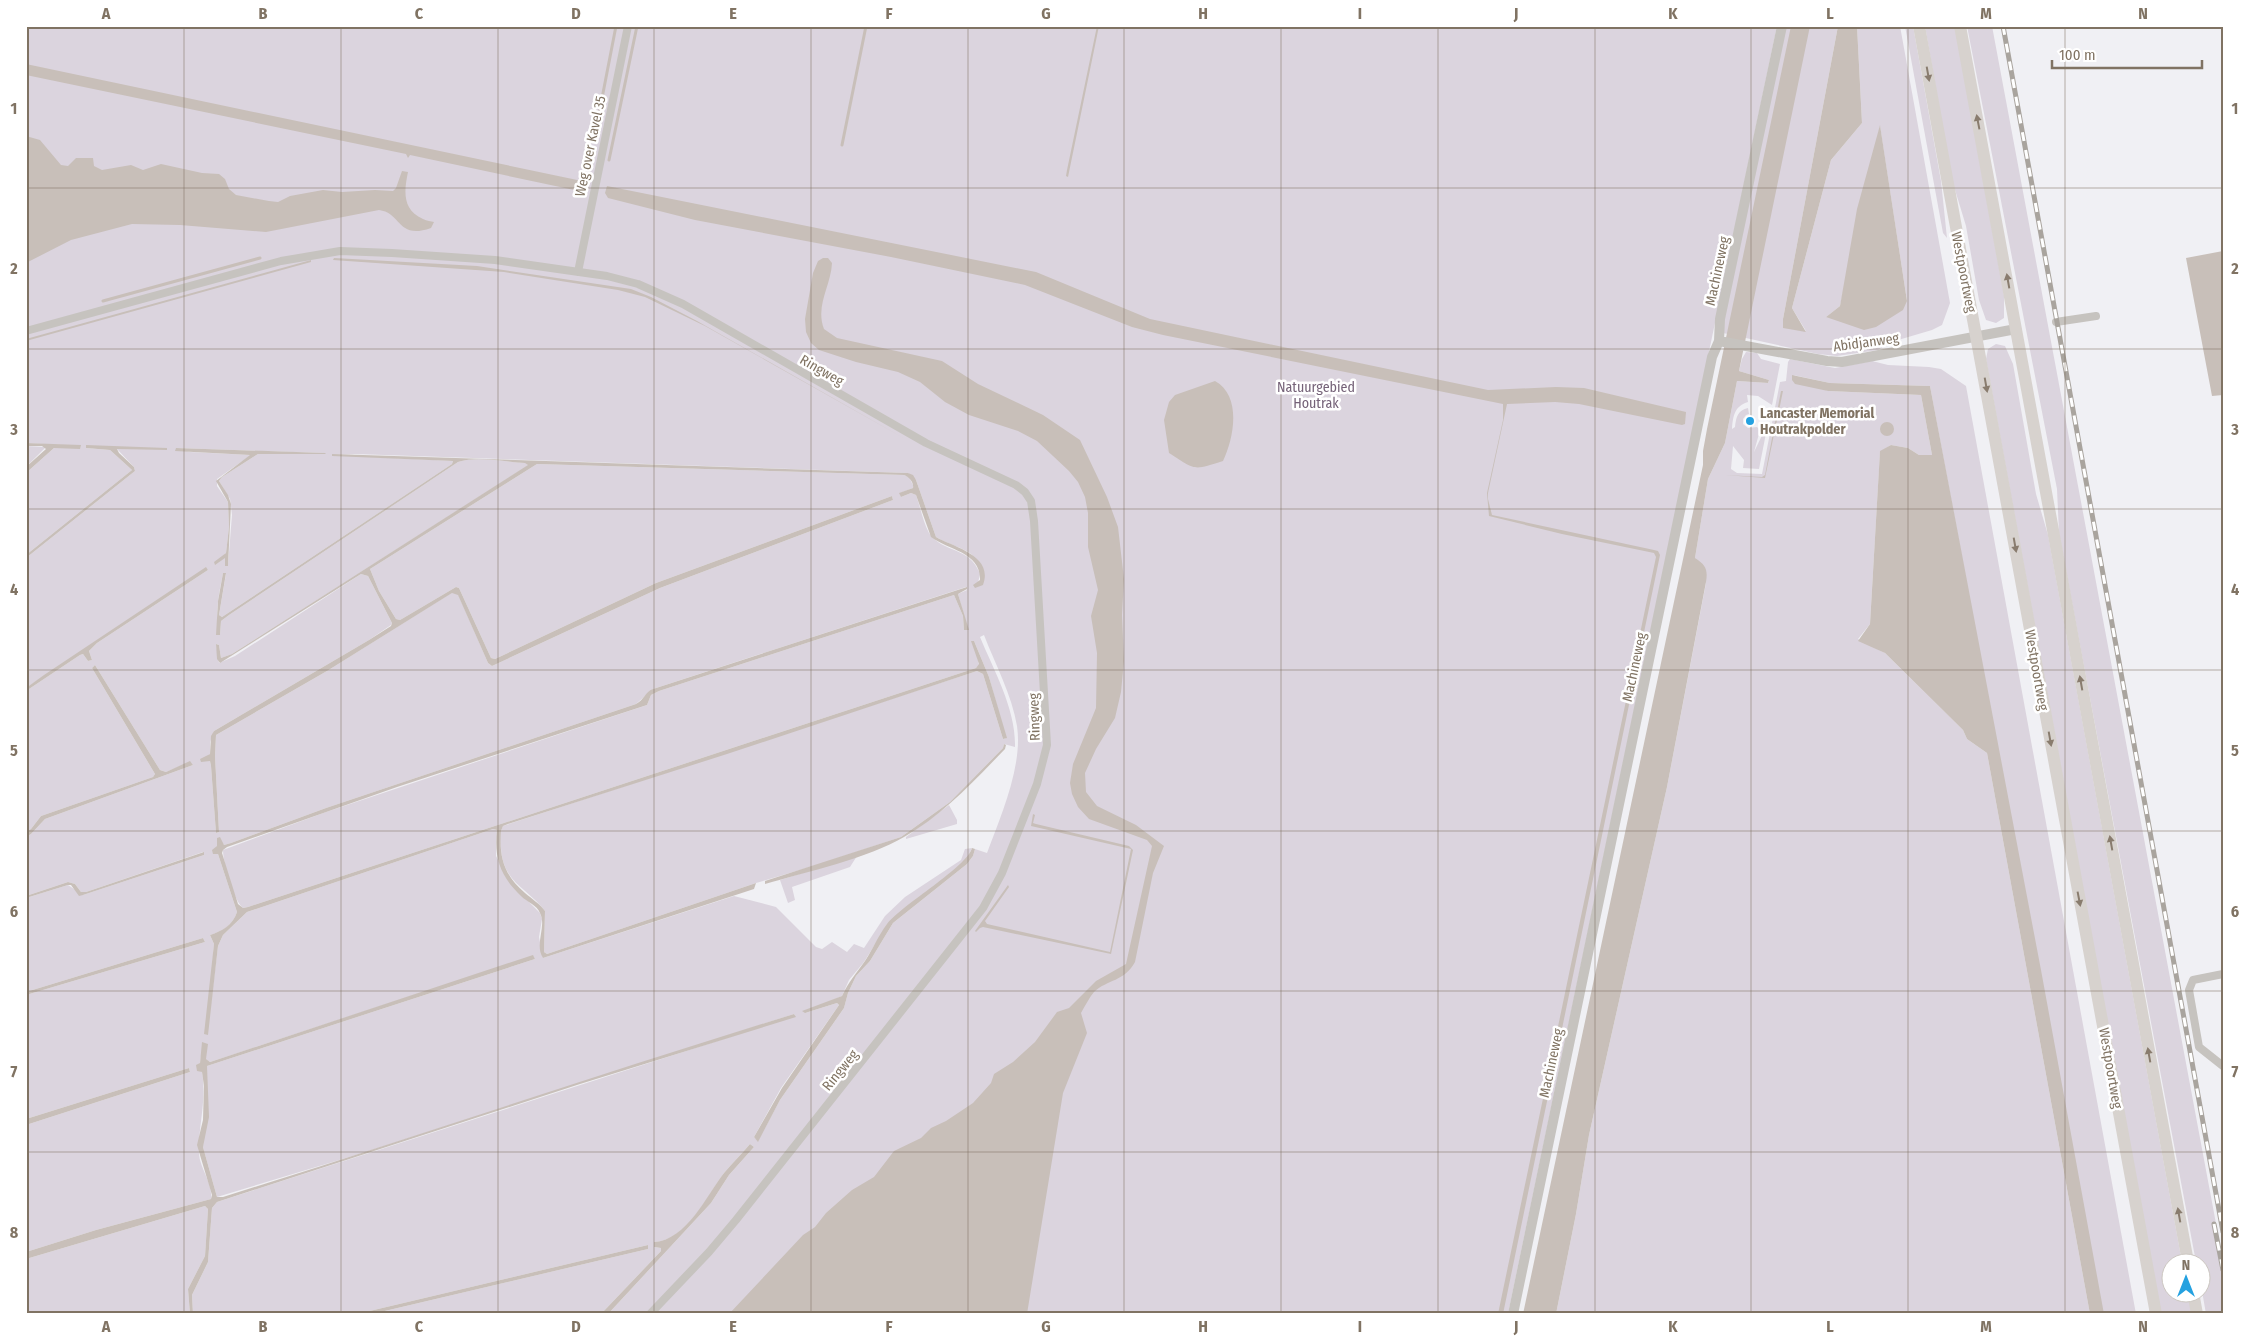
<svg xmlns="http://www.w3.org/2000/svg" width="2249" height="1340" font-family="'Fira Sans Condensed',sans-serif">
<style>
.green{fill:#dbd4de;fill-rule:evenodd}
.water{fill:#c8bfb9}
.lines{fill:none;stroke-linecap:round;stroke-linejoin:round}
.stream{stroke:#c8bfb9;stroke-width:3}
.minor{stroke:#c6c3bf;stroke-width:8}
.tertiary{stroke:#c6c3bf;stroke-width:10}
.primary{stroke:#d7d2ce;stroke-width:12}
.rail-casing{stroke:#a9a49e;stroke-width:5}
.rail{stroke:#fff;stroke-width:3;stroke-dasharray:9;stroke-linecap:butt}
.oneway{fill:#897c6e}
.grid{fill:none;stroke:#807363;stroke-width:1;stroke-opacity:0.55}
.poi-dot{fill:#24a1e0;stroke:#fff;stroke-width:2}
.labels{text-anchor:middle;stroke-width:5;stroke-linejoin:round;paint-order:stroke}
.street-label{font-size:14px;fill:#807363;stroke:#fff}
.park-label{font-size:14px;fill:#756278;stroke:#fff}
.poi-label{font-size:14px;font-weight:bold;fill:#807363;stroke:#fff;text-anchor:start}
.neatline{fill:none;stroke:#807363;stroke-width:2}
.grid-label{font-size:16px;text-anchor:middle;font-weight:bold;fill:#807363}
</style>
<rect width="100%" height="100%" fill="#f0f0f4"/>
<path class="green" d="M 26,26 L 1777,26 L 1508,1314 L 608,1314 L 711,1203 L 729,1175 L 754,1147 L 750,1144 C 742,1154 732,1163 724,1173 C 706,1197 688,1240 654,1242 L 654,1247 L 661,1248 L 661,1251 L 601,1314 L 372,1314 L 648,1249 L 648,1245 L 357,1314 L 193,1314 L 192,1295 L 208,1262 L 212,1208 L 217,1202 L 795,1016 L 794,1014 L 359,1154 L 217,1197 L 203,1147 L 207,1066 L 535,959 L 533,956 L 210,1062 L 201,1056 L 199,1070 L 202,1072 C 207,1100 198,1126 199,1154 C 200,1169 213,1183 211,1199 L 96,1230 L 26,1252 L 26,1125 L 190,1072 L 189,1068 L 26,1119 L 26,995 L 205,942 L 203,938 L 26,992 L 26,898 L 68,885 L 83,895 L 204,855 L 203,852 L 86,892 L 81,892 L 75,884 L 68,882 L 26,896 L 26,837 L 31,834 L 45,819 L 193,765 L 190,762 L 166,772 L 160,770 L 95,665 L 92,668 L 155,774 L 153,777 L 41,816 L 31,829 L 26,832 L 26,691 L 80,655 L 83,654 L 88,661 L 92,660 L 89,651 L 97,643 L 208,570 L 206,568 L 26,688 L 26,558 L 135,471 L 134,467 L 117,449 L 167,448 L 86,448 L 110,450 L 132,470 L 26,555 L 26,473 L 54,448 L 81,446 L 26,443 ZM 176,448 L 324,453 L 325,454 L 258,454 L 222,477 L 219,481 L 230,499 L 232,515 L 228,565 L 225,566 L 225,557 L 216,564 L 226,553 L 229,527 L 228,502 L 217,486 L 217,479 L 251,455 L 190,452 ZM 355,454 L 908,473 L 916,480 L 936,537 C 959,550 986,550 983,585 L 978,583 L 980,574 C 970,546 942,553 929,533 C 923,522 920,506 916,495 L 911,493 L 901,497 L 900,493 L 913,488 L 913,485 L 909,477 L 904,475 L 537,464 L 370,569 L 379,591 L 396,619 L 400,620 L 456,587 L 459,588 L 491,658 L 495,659 L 656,583 L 892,496 L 893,500 L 660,588 L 492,666 L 488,663 L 458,594 L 453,592 L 327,671 L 216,735 L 215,756 L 219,832 L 216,833 L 211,766 L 210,761 L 205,760 L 206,757 L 210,754 L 210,742 L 214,731 L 369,640 L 391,625 L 392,623 L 368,576 L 361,574 L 235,656 L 219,663 L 216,644 L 219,645 L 221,658 L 232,654 L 529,465 L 526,463 C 505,462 478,456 458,462 L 229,615 L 221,621 L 220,635 C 214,614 219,594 223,573 L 226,574 L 219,615 L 222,617 L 452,464 L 453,461 L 332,455 ZM 966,587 L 967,590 L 958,594 L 968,630 L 964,630 L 963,616 L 954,595 L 659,691 L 651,695 L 647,705 L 326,812 L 223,850 C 223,863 234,901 243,908 L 248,907 L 976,668 L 979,665 L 974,641 L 989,677 L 1006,738 L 1003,739 L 983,674 L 977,671 L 503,826 C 499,834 500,841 501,849 C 504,884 528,888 545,911 L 544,952 L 547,954 L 756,883 L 820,864 L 901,837 L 950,802 L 1003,748 L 1004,744 L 1015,747 C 1016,709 994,671 980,637 L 984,635 C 995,664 1012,695 1017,726 C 1023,765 1001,816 987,853 L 975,849 L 973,856 L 967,864 L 893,923 L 870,961 L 856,976 L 848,993 L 844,1008 L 780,1100 L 758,1141 L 754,1137 L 781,1088 L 839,1005 L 837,1003 L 805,1013 L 842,996 L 849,980 L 864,962 L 887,925 L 966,861 L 972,848 L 965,849 L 961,860 L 905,897 L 885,916 L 864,948 L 854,944 L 847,952 L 832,942 L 822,949 L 816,947 L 776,907 L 734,896 L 543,958 L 539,937 L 542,919 L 540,913 L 512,885 L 496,856 L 497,830 L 493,829 L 247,912 L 223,935 L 218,946 L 207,1035 L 214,944 L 210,935 C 223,931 233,925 237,912 L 218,854 L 215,853 L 217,846 L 222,843 L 224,845 L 231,843 L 326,808 L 636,704 L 653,689 Z
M 1785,26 L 1838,26 L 1783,319 L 1806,331 L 1792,308 L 1831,160 L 1862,123 L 1857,26 L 1900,26 L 1950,303 L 1942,325 L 1932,330 L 1888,343 L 1878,350 L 1837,356 L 1818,354 L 1723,333 L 1723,326 ZM 1880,126 L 1907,301 L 1826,317 L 1840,306 Z
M 1905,26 L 1913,26 L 1941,181 L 1947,238 L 1943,233 Z
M 1925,26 L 1955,26 L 2004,295 L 2004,318 L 1996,323 L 1986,320 L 1979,300 L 1966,226 L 1952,180 Z
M 1967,26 L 1992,26 L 2223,1261 L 2223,1314 L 2206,1314 L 2202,1291 L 2202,1262 L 2196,1262 L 2059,533 L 2057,489 Z
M 1996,344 L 2005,346 L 2013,364 L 2036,494 L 2048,535 L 2182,1262 L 2172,1262 L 2172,1292 L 2188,1293 L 2192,1314 L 2161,1314 L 1986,359 L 1988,349 Z
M 1746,352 L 1757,353 L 1761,359 L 1780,364 L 1772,405 L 1758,396 L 1747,395 L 1748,402 C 1735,406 1733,415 1732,429 L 1735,427 C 1736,417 1738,410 1748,408 L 1749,414 L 1746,415 L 1743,419 L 1743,424 L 1748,428 L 1757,427 L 1760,430 L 1754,452 L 1768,423 L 1759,469 L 1743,468 L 1744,460 L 1733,446 L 1731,469 L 1737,473 L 1762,474 L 1780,382 L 1786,381 L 1788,362 L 1790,359 L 1835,368 L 1872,361 L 1888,365 L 1929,367 L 1941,369 L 1966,386 L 2136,1314 L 2103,1314 L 1930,386 L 1830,383 L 1793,375 L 1828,391 L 1921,395 L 1932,455 L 1919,455 L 1908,448 L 1891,445 L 1880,452 L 1870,624 L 1858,639 L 1885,653 L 1963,730 L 1967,739 L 1987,753 L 2090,1314 L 1556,1314 L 1576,1214 L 1589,1135 L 1667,787 L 1706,583 L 1695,558 L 1708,479 L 1725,443 L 1737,381 L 1768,383 L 1769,380 L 1739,371 L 1742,359 Z
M 26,446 L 46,447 L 26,467 Z
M 949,805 L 957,820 L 957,824 L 906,839 L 906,837 Z
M 857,856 L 850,867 L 792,887 L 795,900 L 788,903 L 780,880 Z
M 205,1206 L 208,1209 L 205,1256 L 188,1289 L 190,1314 L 26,1314 L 26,1259 Z"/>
<path class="water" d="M 1097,26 L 1099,26 L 1068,177 L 1066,176 L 1067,170 Z
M 1791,26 L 1810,26 L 1739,371 L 1769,380 L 1768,383 L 1737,381 L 1725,443 L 1708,479 L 1695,558 C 1706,565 1708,570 1706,582 L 1667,787 L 1589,1135 L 1576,1214 L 1556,1314 L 1523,1314 L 1703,465 L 1703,451 L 1707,429 Z
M 1838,26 L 1857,26 L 1862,123 L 1831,160 L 1792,308 L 1806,332 L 1783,328 L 1783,319 Z
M 26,64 L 582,181 L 584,183 L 582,191 L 579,191 L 410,155 L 408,158 L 406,154 L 26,75 Z
M 1880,125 L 1907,301 L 1903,310 L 1876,327 L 1864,330 L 1826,317 L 1840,306 L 1857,209 Z
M 26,136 L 40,140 L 61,165 L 68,166 L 76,158 L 93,158 L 94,166 L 102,170 L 131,165 L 143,170 L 161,164 L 202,173 L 219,174 L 225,179 L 229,189 L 236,195 L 269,201 L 278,202 L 290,196 L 323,190 L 342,192 L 375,190 L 393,191 L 396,188 L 402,171 L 408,172 C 404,191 402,210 423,219 C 427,221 431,221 434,222 L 431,228 C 397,240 402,213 379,210 L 266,232 L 180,225 L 132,224 L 71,240 L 26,263 Z
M 607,186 L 1036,272 L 1150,319 L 1488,390 L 1556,387 L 1584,388 L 1686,412 L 1685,424 L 1682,425 L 1579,404 L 1555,402 L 1507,404 L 1488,493 L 1488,499 L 1492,515 L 1654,550 L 1658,551 L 1660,555 L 1503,1314 L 1498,1314 L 1656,557 L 1654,553 L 1562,534 L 1489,516 L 1487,493 L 1503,420 L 1503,404 L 1163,335 L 1132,327 L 1025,285 L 891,257 L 695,220 L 608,198 L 605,193 Z
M 2223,251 L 2223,395 L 2212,396 L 2186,258 Z
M 334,258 L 477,266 L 631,289 L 651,297 L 697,321 L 907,440 L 705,326 L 645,297 L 618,290 L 504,272 L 333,260 Z
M 823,258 L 828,258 L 832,263 C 831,286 815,305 824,329 L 837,338 L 942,361 L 978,384 L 1043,415 L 1080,440 L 1107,497 L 1118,527 L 1124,579 L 1122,615 L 1124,661 L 1121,692 L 1115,718 L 1096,749 L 1085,773 L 1086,792 L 1097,806 L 1136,825 L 1164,846 L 1153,873 L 1135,962 C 1124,982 1108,979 1094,992 C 1089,998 1085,1006 1081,1013 L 1087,1033 L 1063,1093 L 1027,1314 L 729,1314 L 803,1235 L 815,1227 L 826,1213 L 852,1190 L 874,1177 L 894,1151 L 921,1138 L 931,1128 L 946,1121 L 973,1103 L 991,1083 L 994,1074 L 1013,1062 L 1035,1042 L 1057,1012 L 1069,1008 L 1096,981 L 1126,964 L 1152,846 L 1147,840 L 1089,819 L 1078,807 L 1072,794 L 1070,783 L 1073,764 L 1096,708 L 1097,653 L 1091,616 L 1098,590 L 1088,547 L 1088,513 L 1085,497 L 1078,482 L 1069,471 L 1037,441 L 1018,431 L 969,415 L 945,402 L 920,382 L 898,372 L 856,362 L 819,350 L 811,343 L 806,332 L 805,319 L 813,273 L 818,261 Z
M 311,260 L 311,262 L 26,341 L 26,339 Z
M 1792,375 L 1830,383 L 1930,386 L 2041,970 L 2104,1314 L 2090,1314 L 1987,753 L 1967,739 L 1963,730 L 1885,653 L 1858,641 L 1870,624 L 1880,451 L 1891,445 L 1908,448 L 1919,455 L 1932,455 L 1921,395 L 1828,391 L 1795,384 L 1792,380 Z
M 1215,381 C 1242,396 1234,438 1223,461 C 1192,471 1196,470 1169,453 L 1164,420 L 1169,402 L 1175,395 Z
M 1781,391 L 1783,391 L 1765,478 L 1725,475 L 1762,477 L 1765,475 Z
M1880 429a7 7 0 1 1 14 0a7 7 0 1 1-14 0Z
M 26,443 L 81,445 L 80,449 L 54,448 L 26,473 L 26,467 L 46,449 L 42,446 L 26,446 Z
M 86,445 L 167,448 L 167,450 L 117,449 L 119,453 L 134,467 L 135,471 L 26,558 L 26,555 L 132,470 L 110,450 L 86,448 Z
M 176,448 L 325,453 L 326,454 L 258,454 L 222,477 L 219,481 L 228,495 L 231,504 L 228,566 L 225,566 L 225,558 L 215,565 L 214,562 L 226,553 L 229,527 L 228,502 L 216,481 L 250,455 L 175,451 Z
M 332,454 L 908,473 L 913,475 L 916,480 L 936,537 C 953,547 994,555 983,585 L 975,588 L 973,585 L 980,580 C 981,552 948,550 931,537 L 916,495 L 911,493 L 901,497 L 899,493 L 913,488 C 914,482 909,477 904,475 L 537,464 L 370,569 L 379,591 L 396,619 L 400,620 L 456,587 L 459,588 L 491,658 L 495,659 L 656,583 L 892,496 L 893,500 L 660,588 L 492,666 L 488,663 L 458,595 L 452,593 L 327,671 L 216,735 L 215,756 L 219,832 L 216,833 L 211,766 L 210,761 L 201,762 L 200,759 L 210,754 L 211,736 L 214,731 L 369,640 L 391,626 L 392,623 L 368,576 L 361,574 L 220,663 L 217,659 L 216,644 L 219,645 L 221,658 L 232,654 L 528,465 L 525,463 C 504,462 478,456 458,462 L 229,615 L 221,621 L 220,635 L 216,635 L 218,601 L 223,573 L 226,573 L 219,615 L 222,617 L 452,464 L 453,461 L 332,456 Z
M 206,567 L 208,570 L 97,643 L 89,651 L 92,660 L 88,661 L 83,654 L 80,655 L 26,691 L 26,688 L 44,675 Z
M 967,587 L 967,589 L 958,594 L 969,630 L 964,630 L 963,616 L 954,595 L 659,691 L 651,695 L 647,705 L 397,787 L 227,847 L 223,850 L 222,853 L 238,904 L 243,908 L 248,907 L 976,668 L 979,664 L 971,641 L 974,641 L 989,677 L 1007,738 L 1003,739 L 983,674 L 977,671 L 727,754 L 508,824 L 503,826 L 501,831 C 499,857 504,875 525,893 C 532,899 540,904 545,911 L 544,952 L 547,954 L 756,883 L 754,889 L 543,958 C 534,944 547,927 540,913 C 537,905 527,902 521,896 C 500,876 494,858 497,830 L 493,829 L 247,912 L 223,935 L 218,946 L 208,1035 L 204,1034 L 214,944 L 210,935 C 222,931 233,925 237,912 L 218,854 L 213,854 L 212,850 L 217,846 L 217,838 L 220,837 L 224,845 L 231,843 L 326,808 L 636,704 C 644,700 645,692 653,689 Z
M 95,665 L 160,770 L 166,772 L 190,761 L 193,765 L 45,819 L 31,834 L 26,837 L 26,832 L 31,829 L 41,816 L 153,777 L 155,774 L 92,668 Z
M 1004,744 L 1006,745 L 1005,749 C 974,781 943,815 904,837 C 869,858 806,872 765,884 L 765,881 L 901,837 L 950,802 L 1003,748 Z
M 1033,814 L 1035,815 L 1033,823 L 1036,824 L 1129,846 L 1133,850 L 1111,954 L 983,927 L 980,928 L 976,932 L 975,931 L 1008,885 L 1009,887 L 985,921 L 987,924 L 1110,952 L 1131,849 L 1031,826 Z
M 972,848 L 975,849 L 973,856 L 967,864 L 893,923 L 870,961 L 856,976 L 848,993 L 844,1008 L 780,1100 L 758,1142 L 754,1137 L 782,1088 L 839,1005 L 837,1003 L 805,1013 L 802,1011 L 842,996 C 849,981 856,974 865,961 C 873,949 878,936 887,924 C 903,904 967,867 972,848 Z
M 204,852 L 204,855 L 83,895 L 79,896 L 71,885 L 68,885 L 26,898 L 26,896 L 68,882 L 75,884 L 81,892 L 86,892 Z
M 203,938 L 205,942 L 26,995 L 26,992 Z
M 533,955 L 535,959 L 207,1066 L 209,1117 L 203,1147 L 217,1197 L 223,1197 C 414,1137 603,1073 794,1014 L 796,1017 L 580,1084 L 217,1202 L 212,1208 L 208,1262 L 192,1295 L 193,1314 L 190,1314 L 188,1289 L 205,1256 L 208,1209 L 205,1206 L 26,1259 L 26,1252 L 96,1230 L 211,1199 L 212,1195 L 197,1145 L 203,1120 L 204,1086 L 202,1072 L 197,1071 L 196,1065 L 200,1063 L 202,1042 L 208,1044 L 206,1059 L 210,1062 Z
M 189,1068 L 190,1072 L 26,1125 L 26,1119 Z
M 750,1144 L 754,1147 L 729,1175 L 711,1203 L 608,1314 L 601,1314 L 661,1251 L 661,1248 L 654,1247 L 654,1242 C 687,1240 706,1196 724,1173 C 732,1163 742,1154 750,1144 Z
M 648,1245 L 648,1249 L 372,1314 L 357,1314 Z"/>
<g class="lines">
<path class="stream" d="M 597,124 L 616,26
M 842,145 L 866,26
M 609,160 L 637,26
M 103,301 L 260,258"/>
<path class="minor" d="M 578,272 L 628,26
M 2056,322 L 2096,316
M 26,331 L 281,261 L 340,251 L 392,253 L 495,260 L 607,276 L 638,284 L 683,304 L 926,443 L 1016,485 L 1025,492 L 1031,501 L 1034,521 L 1047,745 L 1037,784 L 1002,873 L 983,908 L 736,1220 L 709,1252 L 650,1314
M 2223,974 L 2193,980 L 2189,990 L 2199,1047 L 2223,1066"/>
<path class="tertiary" d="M 1719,341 L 1827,361 L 1842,362 L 2016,329
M 1513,1314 L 1712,357 L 1719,341 L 1720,319 L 1782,26"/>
<path class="primary" d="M 1919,26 L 2156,1314
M 1960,26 L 2188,1262
M 2193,1292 L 2197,1314"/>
<defs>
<path id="rail" d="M 2003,26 L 2223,1232
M 2214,1224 L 2223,1270"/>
</defs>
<use href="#rail" class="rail-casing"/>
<use href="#rail" class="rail"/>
</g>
<defs><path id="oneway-solid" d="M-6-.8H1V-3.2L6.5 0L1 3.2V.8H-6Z" transform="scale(1.25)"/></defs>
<g class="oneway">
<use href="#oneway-solid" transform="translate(1928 74) rotate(80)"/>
<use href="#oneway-solid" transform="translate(1978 122) rotate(-101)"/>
<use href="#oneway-solid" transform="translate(2008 281) rotate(-100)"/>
<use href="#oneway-solid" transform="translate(1986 385) rotate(80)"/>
<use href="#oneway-solid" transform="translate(2015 545) rotate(80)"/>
<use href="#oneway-solid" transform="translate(2081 683) rotate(-100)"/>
<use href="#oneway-solid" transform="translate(2050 739) rotate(80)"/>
<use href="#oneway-solid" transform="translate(2111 843) rotate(-100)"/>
<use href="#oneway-solid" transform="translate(2079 899) rotate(79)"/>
<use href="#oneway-solid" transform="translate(2149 1055) rotate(-100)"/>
<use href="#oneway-solid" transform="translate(2179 1215) rotate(-100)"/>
</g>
<path class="grid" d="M 184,26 L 184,1314M 341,26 L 341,1314M 498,26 L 498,1314M 654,26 L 654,1314M 811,26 L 811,1314M 968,26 L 968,1314M 1124,26 L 1124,1314M 1281,26 L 1281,1314M 1438,26 L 1438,1314M 1595,26 L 1595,1314M 1751,26 L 1751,1314M 1908,26 L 1908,1314M 2065,26 L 2065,1314M 26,188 L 2223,188M 26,349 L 2223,349M 26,509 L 2223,509M 26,670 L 2223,670M 26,831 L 2223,831M 26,991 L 2223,991M 26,1152 L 2223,1152"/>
<circle class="poi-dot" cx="1750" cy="421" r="5"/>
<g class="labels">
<g class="street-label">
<text transform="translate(590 146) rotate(-78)" y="5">Weg over Kavel 35</text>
<text transform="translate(1717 271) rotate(-78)" y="5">Machineweg</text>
<text transform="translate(1964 272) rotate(79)" y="5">Westpoortweg</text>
<text transform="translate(1866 342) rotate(-8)" y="5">Abidjanweg</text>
<text transform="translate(822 370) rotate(30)" y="5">Ringweg</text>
<text transform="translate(1634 667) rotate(-78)" y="5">Machineweg</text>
<text transform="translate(2037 670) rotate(80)" y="5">Westpoortweg</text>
<text transform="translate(1034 717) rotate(-92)" y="5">Ringweg</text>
<text transform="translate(1551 1063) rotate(-78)" y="5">Machineweg</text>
<text transform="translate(2111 1068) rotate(80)" y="5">Westpoortweg</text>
<text transform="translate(840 1070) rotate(-51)" y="5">Ringweg</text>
</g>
<g class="park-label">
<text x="1316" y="392">Natuurgebied<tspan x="1316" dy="16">Houtrak</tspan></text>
</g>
<g class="poi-label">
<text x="1760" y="418">Lancaster Memorial<tspan x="1760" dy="16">Houtrakpolder</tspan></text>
</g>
</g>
<rect width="2249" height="1340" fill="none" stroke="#ffffff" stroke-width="55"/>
<g transform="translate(2186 1278)"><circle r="24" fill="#ffffff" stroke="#ccc7c1"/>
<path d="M0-4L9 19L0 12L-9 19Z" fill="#24a1e0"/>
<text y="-8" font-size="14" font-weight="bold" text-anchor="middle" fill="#807363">N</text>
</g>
<path d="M2052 60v8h150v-8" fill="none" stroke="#807363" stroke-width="2.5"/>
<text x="2059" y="60" font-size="15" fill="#807363" stroke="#ffffff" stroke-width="4" paint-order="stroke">100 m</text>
<rect x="28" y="28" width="2194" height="1284" class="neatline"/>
<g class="grid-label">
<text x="106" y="19">A</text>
<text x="263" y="19">B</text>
<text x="419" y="19">C</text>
<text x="576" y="19">D</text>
<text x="733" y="19">E</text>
<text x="889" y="19">F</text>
<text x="1046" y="19">G</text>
<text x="1203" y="19">H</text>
<text x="1360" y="19">I</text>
<text x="1516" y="19">J</text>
<text x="1673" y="19">K</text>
<text x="1830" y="19">L</text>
<text x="1986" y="19">M</text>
<text x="2143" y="19">N</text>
<text x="14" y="114">1</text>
<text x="2235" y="114">1</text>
<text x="14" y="274">2</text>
<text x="2235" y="274">2</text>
<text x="14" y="435">3</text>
<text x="2235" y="435">3</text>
<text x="14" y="595">4</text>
<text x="2235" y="595">4</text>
<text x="14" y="756">5</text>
<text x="2235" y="756">5</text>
<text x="14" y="917">6</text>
<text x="2235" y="917">6</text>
<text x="14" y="1077">7</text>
<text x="2235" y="1077">7</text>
<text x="14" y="1238">8</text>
<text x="2235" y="1238">8</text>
<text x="106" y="1332">A</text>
<text x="263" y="1332">B</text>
<text x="419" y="1332">C</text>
<text x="576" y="1332">D</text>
<text x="733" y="1332">E</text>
<text x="889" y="1332">F</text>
<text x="1046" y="1332">G</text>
<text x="1203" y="1332">H</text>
<text x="1360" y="1332">I</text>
<text x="1516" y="1332">J</text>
<text x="1673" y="1332">K</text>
<text x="1830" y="1332">L</text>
<text x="1986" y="1332">M</text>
<text x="2143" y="1332">N</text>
</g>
</svg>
